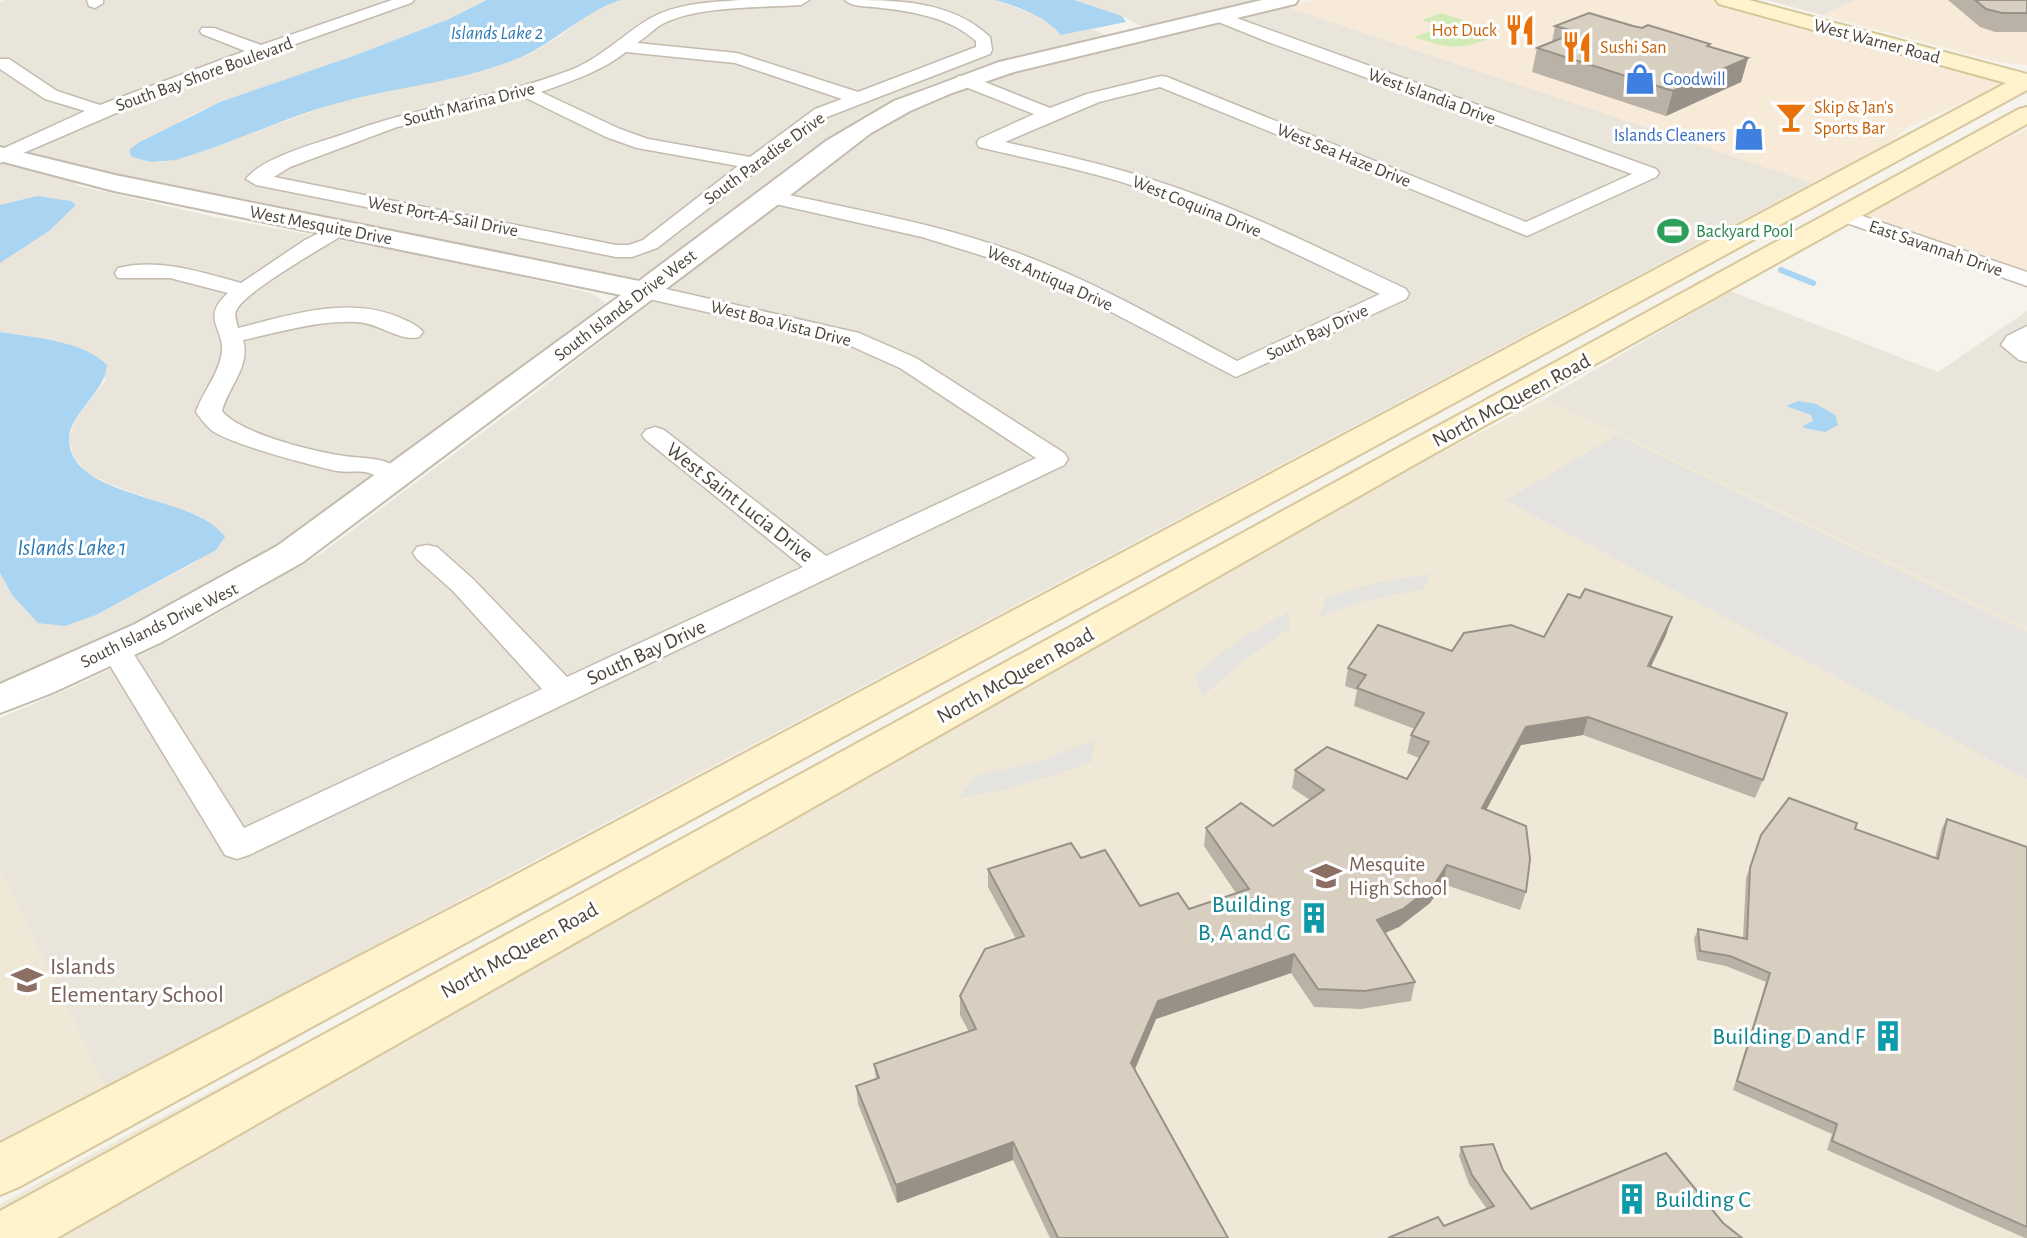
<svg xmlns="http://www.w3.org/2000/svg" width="2027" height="1238" font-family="'Alegreya Sans',sans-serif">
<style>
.residential{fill:#eae5da}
.commercial{fill:#f7ead8}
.education{fill:#efe8d6}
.green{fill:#d2eab5}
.parking{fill:#e5e3e0}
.water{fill:#a9d4f2}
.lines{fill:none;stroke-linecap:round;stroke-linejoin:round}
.stream{stroke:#a9d4f2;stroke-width:6}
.minor-casing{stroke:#c2bbae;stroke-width:3}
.tertiary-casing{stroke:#c2bbae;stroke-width:4}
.secondary-casing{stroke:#d6c79b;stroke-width:4}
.minor{fill:#fff;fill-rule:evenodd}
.tertiary{fill:#fff;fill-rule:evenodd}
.secondary{fill:#fff3cd;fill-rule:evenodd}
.wall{fill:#bab2a6}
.shaded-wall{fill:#979187}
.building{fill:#d8cfc1;stroke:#979187;stroke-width:2}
.labels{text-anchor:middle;stroke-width:6;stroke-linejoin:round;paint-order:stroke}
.far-food-label{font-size:18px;fill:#c56008;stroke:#fff;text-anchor:start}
.far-street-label{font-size:18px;fill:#4b4439;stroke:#fff}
.far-shop-label{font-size:18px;fill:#366cbe;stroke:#fff;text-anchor:start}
.far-leisure-label{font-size:18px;fill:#27864d;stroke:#fff;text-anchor:start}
.far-water-label{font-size:19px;font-style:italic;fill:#2e7ab2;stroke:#fff}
.street-label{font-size:21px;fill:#4b4439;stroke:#fff}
.education-label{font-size:21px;fill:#785e54;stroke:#fff;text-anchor:start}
.water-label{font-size:23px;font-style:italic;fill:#2e7ab2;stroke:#fff}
.near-culture-label{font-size:24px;fill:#0d838f;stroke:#fff;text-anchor:end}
.near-education-label{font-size:24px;fill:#785e54;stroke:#fff;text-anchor:start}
</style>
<rect width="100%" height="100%" fill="#f6f3ec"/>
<path class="residential" d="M 5,0 L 487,0 L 449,19 L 356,55 L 220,102 L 183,119 L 133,157 L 162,162 L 187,157 L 335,103 L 498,66 L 530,54 L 559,37 L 586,15 L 621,0 L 995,0 L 1033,14 L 1053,26 L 1061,35 L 1093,29 L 1107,36 L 985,66 L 924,87 L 875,110 L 809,151 L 644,275 L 636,278 L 226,200 L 103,171 L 75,185 L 219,218 L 444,259 L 591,293 L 605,302 L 604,306 L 327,513 L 246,565 L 123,628 L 0,682 L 0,573 L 12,595 L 65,626 L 96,615 L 196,562 L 201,517 L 109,484 L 88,473 L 74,458 L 69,439 L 75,420 L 106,380 L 76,347 L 0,332 L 0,263 L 49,231 L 76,205 L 70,201 L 37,196 L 0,205 L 0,3 Z
M 1074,0 L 1263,0 L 1144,28 L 1122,16 Z
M 1767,0 L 1856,0 L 1822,15 Z
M 1288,7 L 1812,183 L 106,1088 L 0,871 L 0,718 L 73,687 L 178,637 L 322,553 L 535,393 L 859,141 L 887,124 L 947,95 L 1015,71 Z
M 1730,291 L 1938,372 L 2027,311 L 2027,627 L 1545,399 Z"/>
<path class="commercial" d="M 1312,0 L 1715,0 L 1988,75 L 1996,78 L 2002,85 L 1906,128 L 1889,144 L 1812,183 L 1288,7 Z
M 1856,0 L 1975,0 L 2027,13 L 2027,65 L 1998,62 L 1822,15 Z
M 2027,129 L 2027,286 L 1847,225 L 1931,178 Z"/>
<path class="education" d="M 1545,399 L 2027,627 L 2027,1238 L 0,1238 L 0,1204 L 146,1125 Z
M 0,871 L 106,1088 L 0,1145 Z"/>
<path class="green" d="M 1441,13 L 1471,23 L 1466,26 L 1497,36 C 1458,50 1453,50 1414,37 L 1441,27 L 1422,20 Z"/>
<path class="parking" d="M 1617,435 L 2027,632 L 2027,779 L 1506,500 Z
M 1430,574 L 1424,589 L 1368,600 L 1320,616 L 1326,597 L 1380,582 Z
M 1289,612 L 1290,628 L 1239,664 L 1202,697 L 1195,676 L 1221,653 L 1257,629 Z
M 1094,740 L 1092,761 L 1079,767 L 1004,790 L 959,798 L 975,776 L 1046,759 Z"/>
<path class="water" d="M 487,0 L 621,0 C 580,13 554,45 514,60 C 458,82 396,87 338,103 C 282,118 231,144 176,160 L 151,162 L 132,157 L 130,154 L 130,149 L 140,142 L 220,102 L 356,55 L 449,19 Z
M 995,0 L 1074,0 L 1122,16 L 1126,22 L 1061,35 C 1045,16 1019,7 995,0 Z
M 37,196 L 71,201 L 76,205 L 49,231 L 0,263 L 0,205 Z
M 0,332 C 34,338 82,340 107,365 C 104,395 69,413 69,440 C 71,500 196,494 225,537 L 216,550 L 96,615 L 65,626 L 38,623 L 12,595 L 0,573 Z
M 1798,401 L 1816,404 L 1835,415 L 1838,425 L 1825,432 L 1804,428 L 1803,426 L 1813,421 L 1811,415 L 1786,406 Z"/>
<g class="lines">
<path class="stream" d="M 1781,270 L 1813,283"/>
<defs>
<path id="minor" d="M 87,0 L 103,0 L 103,3 L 95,8 L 89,6 Z
M 392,0 L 414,0 L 411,3 L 186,83 L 0,163 L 0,150 L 85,111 L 45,99 L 0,69 L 0,59 L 9,59 L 57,91 L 100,105 L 245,51 L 202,34 L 200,31 L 202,28 L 214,28 L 261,45 Z
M 742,0 L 809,0 L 801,5 C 760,8 694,5 659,26 C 652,31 645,38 637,43 L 737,53 L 858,92 L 976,47 L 976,41 C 951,18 915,12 882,8 C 871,6 853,8 845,0 C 895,0 951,0 990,37 L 992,50 L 990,54 L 827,117 L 657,248 L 632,257 L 616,257 L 256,185 L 246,179 C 262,157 321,142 347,133 C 419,106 497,98 568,71 C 600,59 621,36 649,19 C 676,3 712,2 742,0 ZM 626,52 L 735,63 L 842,99 L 815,109 L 750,157 L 648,139 L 620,129 L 541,92 C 571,81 600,72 626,52 ZM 524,97 L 606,137 L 637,148 L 738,166 L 643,240 L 629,245 L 616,245 L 274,177 L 290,167 L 397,127 Z
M 1217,11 L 1656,169 L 1659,173 L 1656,177 L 1527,236 L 1160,87 L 1099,102 L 1005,142 C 1068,156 1130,170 1191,193 C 1264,220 1335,256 1406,289 L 1409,294 L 1406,299 L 1236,377 L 1071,291 L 1006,263 L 922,237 L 771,203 L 764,201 L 761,197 L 764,193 L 771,191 C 855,210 942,224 1023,255 C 1097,283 1166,323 1237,361 L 1380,294 C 1296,254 1213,212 1125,183 C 1077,168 1028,159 979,147 L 977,143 L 979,139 L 1034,114 L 958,84 L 955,80 L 958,76 L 970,76 L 1050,108 L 1087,94 L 1161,76 L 1167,77 L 1526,222 L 1632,174 L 1268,42 L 1211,19 L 1209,16 Z
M 1845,210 L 2027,272 L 2027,286 L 1838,220 L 1835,216 L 1838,212 Z
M 339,223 L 346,225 L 349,229 L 346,233 C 326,246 243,292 236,311 C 234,316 237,323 238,328 C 291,315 352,294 405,320 C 412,323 418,326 423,332 L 419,337 C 400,342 379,323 357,322 C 318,320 281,332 243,340 C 251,366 228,387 222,411 C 239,433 309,450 338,455 C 363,460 391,454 407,478 L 403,484 C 387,488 384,478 369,473 C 360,470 348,473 337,471 C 314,466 225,443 210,429 C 205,424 200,418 196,412 C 202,393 217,377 221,357 C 228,329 198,320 228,293 L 170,278 L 118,278 L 115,273 L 118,268 C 160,258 200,272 241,283 L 305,240 Z
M 644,284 L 859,333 L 916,358 L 1064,453 L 1068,459 L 1064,465 L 249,855 L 237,859 L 225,855 L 100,649 L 104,642 L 115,639 L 126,642 L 244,828 L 542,689 L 453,591 L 417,559 L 413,553 L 417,547 L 427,545 L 437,547 L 473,579 L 567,677 L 803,567 L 646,440 L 642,435 L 646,430 L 655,427 L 664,430 L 826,556 L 1036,458 L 900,368 L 844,343 L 636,296 L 633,291 L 636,286 Z
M 2027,326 L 2027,362 L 2019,360 L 2001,345 L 2007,336 Z"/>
<path id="tertiary" d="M 1262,0 L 1298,0 L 1295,4 L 1014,72 L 952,93 L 910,111 L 871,133 L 780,203 L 303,562 L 162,642 L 52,693 L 0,713 L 0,684 L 135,624 L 277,546 L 621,295 L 114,191 L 0,161 L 0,147 L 115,175 L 639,281 L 826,141 L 894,101 L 999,62 Z"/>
<path id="secondary" d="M 1716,0 L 1749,0 L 2027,74 L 2027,90 L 19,1187 L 0,1195 L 0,1143 L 517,874 L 2006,83 L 1719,4 Z
M 2027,107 L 2027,124 L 1414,465 L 57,1238 L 0,1238 L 0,1211 L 2019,109 Z"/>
</defs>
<use href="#minor" class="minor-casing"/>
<use href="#tertiary" class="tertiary-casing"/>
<use href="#secondary" class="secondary-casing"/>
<use href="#minor" class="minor"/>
<use href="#tertiary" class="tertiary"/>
<use href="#secondary" class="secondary"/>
</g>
<path class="wall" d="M 1948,0 L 2027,0 L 2027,32 L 1995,32 L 1980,27 Z
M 1555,26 L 1633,26 L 1710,44 L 1710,47 L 1748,58 L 1741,82 L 1666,116 L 1532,72 L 1537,48 L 1552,42 Z
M 1666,635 L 1651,666 L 1763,780 L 1755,798 L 1583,735 L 1521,745 L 1486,810 L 1526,892 L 1520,910 L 1443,884 L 1430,903 L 1399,927 L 1385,933 L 1415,982 L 1411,1001 L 1361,1009 L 1314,1007 L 1291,973 L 1156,1019 L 1135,1069 L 1228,1238 L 1050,1238 L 1013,1160 L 897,1203 L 858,1104 L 856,1086 L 876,1079 L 874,1064 L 969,1032 L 960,1015 L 960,996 L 1016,939 L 988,887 L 988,869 L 1081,858 L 1140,906 L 1189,909 L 1236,893 L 1204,846 L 1206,828 L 1273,826 L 1310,800 L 1292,788 L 1295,770 L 1407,779 L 1419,758 L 1407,753 L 1411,735 L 1415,729 L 1354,706 L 1357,690 L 1345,686 L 1348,668 L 1544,637 Z
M 1947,819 L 2027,847 L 2027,1238 L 2025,1238 L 1827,1150 L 1832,1134 L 1733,1090 L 1766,982 L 1726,966 L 1697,960 L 1694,939 L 1698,929 L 1743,938 L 1746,878 L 1761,835 L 1855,829 L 1935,858 L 1942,828 Z
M 1461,1147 L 1503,1170 L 1531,1209 L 1723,1223 L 1444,1226 L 1487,1209 L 1469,1184 L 1459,1156 Z"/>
<path class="shaded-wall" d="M 1748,58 L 1741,82 L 1666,116 L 1673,91 Z
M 1672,617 L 1666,635 L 1643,683 L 1648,666 Z
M 1588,717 L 1583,735 L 1521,745 L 1477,827 L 1482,808 L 1526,727 Z
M 1447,865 L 1443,884 L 1430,903 L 1399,927 L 1373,938 L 1377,920 Z
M 1294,954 L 1291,973 L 1156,1019 L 1130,1081 L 1131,1063 L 1158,1001 Z
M 1013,1142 L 1013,1160 L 897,1203 L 896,1185 Z"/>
<path class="building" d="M 1975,0 L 2027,0 L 2027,13 L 2002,13 L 1986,9 Z
M 1589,13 L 1633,26 L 1642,28 L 1648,25 L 1710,44 L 1707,46 L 1748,58 L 1673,91 L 1537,48 L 1577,32 L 1555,26 Z
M 1585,589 L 1672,617 L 1648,666 L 1787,713 L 1763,780 L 1588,717 L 1526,727 L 1482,808 L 1526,826 L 1530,859 L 1526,892 L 1447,865 L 1434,885 L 1403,909 L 1377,920 L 1415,982 L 1365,991 L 1318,989 L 1294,954 L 1158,1001 L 1131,1063 L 1228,1238 L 1058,1238 L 1013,1142 L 896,1185 L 856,1086 L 879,1078 L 874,1064 L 976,1029 L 960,996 L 985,949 L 1024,936 L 988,869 L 1071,843 L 1081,858 L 1105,850 L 1140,906 L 1178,893 L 1189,909 L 1249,889 L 1206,828 L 1241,803 L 1273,826 L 1324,790 L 1295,770 L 1327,747 L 1407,779 L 1429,742 L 1411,735 L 1424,713 L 1357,688 L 1366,675 L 1348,668 L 1378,625 L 1452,651 L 1464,633 L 1511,625 L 1544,637 L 1568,594 L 1580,598 Z
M 1789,798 L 1857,823 L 1855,829 L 1938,859 L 1947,819 L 2027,847 L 2027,1227 L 1832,1141 L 1837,1124 L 1737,1081 L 1770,973 L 1730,956 L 1700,951 L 1698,929 L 1747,939 L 1750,868 L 1761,835 Z
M 1493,1144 L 1503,1170 L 1531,1209 L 1666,1153 L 1723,1223 L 1742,1238 L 1388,1238 L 1438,1217 L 1444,1226 L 1494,1206 L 1472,1175 L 1461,1147 Z"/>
<defs>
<symbol id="restaurant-bare" viewBox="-9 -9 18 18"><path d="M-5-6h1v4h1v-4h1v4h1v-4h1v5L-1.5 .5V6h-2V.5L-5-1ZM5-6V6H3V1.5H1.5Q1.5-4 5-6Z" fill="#e8710a" stroke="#fff" stroke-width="2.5" paint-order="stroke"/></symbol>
<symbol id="shop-bare" viewBox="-9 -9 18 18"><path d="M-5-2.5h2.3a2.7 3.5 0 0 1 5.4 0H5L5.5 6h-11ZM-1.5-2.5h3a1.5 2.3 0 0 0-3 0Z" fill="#3f7fe0" stroke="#fff" stroke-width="2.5" paint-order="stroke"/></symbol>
<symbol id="bar-bare" viewBox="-9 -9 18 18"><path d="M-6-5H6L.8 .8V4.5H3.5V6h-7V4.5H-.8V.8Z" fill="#e8710a" stroke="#fff" stroke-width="2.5" paint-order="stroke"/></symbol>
<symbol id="stadium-bare" viewBox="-9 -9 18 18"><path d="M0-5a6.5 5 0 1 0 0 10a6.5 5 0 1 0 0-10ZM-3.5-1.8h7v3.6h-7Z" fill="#2e9e5b" stroke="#fff" stroke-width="2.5" paint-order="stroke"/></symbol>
<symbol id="school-bare" viewBox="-9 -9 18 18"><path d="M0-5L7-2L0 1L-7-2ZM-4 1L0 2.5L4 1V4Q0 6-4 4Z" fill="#8d6e63" stroke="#fff" stroke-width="2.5" paint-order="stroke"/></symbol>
<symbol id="building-bare" viewBox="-9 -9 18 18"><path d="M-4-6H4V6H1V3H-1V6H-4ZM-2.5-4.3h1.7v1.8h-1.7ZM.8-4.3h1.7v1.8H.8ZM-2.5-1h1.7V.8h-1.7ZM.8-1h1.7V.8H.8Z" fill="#0f9aa8" stroke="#fff" stroke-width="2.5" paint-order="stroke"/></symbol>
</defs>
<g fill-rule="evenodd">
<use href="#restaurant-bare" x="1498" y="8" width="44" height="44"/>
<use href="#restaurant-bare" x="1555" y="25" width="44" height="44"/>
<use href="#shop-bare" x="1618" y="57" width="44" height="44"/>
<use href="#bar-bare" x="1769" y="95" width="44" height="44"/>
<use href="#shop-bare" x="1727" y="113" width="44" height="44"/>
<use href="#stadium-bare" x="1651" y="209" width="44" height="44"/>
<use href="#school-bare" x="1304" y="854" width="44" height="44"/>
<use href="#building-bare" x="1292" y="896" width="44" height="44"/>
<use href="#school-bare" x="5" y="958" width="44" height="44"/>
<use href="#building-bare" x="1866" y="1014" width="44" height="44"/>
<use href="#building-bare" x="1610" y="1177" width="44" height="44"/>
</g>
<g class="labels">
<g class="far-food-label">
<text x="1497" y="36" text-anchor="end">Hot Duck</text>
<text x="1600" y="53">Sushi San</text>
<text x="1814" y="113">Skip &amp; Jan's<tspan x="1814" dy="21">Sports Bar</tspan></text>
</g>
<g class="far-street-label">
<text transform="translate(1877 41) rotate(15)" y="6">West Warner Road</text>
<text transform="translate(204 74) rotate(-20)" y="6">South Bay Shore Boulevard</text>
<text transform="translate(1432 96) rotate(20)" y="6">West Islandia Drive</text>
<text transform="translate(469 104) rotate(-14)" y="6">South Marina Drive</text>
<text transform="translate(1344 155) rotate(22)" y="6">West Sea Haze Drive</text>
<text transform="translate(764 158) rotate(-36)" y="6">South Paradise Drive</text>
<text transform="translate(1197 206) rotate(22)" y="6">West Coquina Drive</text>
<text transform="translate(443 216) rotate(11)" y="6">West Port-A-Sail Drive</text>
<text transform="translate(321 225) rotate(11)" y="6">West Mesquite Drive</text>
<text transform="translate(1936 248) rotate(19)" y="6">East Savannah Drive</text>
<text transform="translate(1050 278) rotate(24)" y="6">West Antiqua Drive</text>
<text transform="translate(625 305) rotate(-37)" y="6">South Islands Drive West</text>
<text transform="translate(781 323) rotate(14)" y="6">West Boa Vista Drive</text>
<text transform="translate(1317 332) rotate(-25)" y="6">South Bay Drive</text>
<text transform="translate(159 625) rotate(-26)" y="6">South Islands Drive West</text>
</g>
<g class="far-shop-label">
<text x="1663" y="85">Goodwill</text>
<text x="1726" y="141" text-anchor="end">Islands Cleaners</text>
</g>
<g class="far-leisure-label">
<text x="1696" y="237">Backyard Pool</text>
</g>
<g class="far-water-label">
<text x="497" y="39">Islands Lake 2</text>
</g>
<g class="street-label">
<text transform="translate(1511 400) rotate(-28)" y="7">North McQueen Road</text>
<text transform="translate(740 502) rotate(38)" y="7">West Saint Lucia Drive</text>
<text transform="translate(646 652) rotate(-25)" y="7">South Bay Drive</text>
<text transform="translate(1015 675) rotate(-29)" y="7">North McQueen Road</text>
<text transform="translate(519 950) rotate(-29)" y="7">North McQueen Road</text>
</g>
<g class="education-label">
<text x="1349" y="871">Mesquite<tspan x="1349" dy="24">High School</tspan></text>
</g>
<g class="water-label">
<text x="72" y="555">Islands Lake 1</text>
</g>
<g class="near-culture-label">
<text x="1291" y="912">Building<tspan x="1291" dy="28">B, A and G</tspan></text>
<text x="1865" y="1044">Building D and F</text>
<text x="1655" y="1207" text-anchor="start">Building C</text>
</g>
<g class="near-education-label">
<text x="50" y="974">Islands<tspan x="50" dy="28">Elementary School</tspan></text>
</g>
</g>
</svg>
